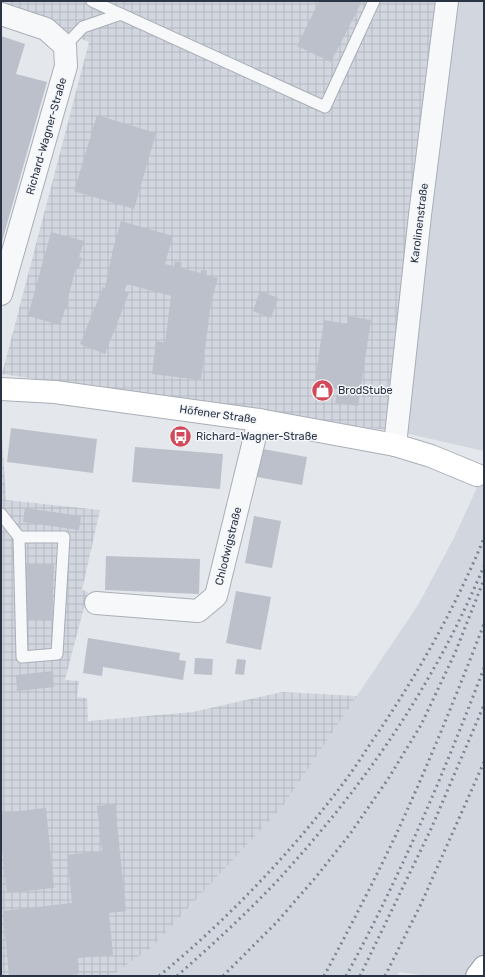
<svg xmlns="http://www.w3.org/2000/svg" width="485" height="977" font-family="Rubik,sans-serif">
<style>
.built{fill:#d2d6de}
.industrial{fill:url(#industrial-grid)}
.building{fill:#bbc0ca}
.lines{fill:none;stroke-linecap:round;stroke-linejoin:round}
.service-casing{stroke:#a9aeb7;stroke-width:13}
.minor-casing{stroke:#a9aeb7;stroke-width:24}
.tertiary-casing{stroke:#a9aeb7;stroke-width:24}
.secondary-casing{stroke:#a9aeb7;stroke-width:24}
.trunk-casing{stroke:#8b94a3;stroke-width:24}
.service{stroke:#f7f8fa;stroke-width:11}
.minor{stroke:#f7f8fa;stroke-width:22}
.tertiary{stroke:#f7f8fa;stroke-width:22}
.secondary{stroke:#fff;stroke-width:22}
.trunk{stroke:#fff;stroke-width:22}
.rail{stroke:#7d8696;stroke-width:3;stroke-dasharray:2 4;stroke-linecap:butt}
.labels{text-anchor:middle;stroke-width:3;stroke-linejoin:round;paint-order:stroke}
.street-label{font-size:11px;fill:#2b3445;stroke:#f4f6f9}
.poi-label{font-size:11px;fill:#2b3445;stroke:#f4f6f9;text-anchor:start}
</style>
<defs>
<pattern id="industrial-grid" width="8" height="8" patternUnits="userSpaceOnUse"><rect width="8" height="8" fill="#d2d6de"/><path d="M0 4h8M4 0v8" fill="none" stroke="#b4b8c0"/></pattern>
</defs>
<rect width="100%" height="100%" fill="#e4e7ec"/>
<path class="built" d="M 456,1 L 484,1 L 484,451 L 400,432 Z
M 484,472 L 484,976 L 427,976 L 400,972 L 397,976 L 111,976 L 152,947 L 283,806 L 418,605 L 454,538 Z"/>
<path class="industrial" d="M 1,1 L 456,1 L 400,432 L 259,413 L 2,374 L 89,42 L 1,6 Z
M 1,422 L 6,500 L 100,510 L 82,590 L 88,592 L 65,680 L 79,681 L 77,697 L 87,698 L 88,721 L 193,712 L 282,692 L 357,696 L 283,806 L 152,947 L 111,976 L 1,976 Z"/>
<path class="building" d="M 319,1 L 362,1 L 331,62 L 297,46 Z
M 1,36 L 25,44 L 16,74 L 47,82 L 1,245 Z
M 97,115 L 156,133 L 134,209 L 74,191 Z
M 121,221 L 173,236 L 165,264 L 174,266 L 175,261 L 182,263 L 181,268 L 201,273 L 201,270 L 207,271 L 206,275 L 218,278 L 211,303 L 201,380 L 152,374 L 156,341 L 165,343 L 171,296 L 127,284 L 124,292 L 129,293 L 105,354 L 80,344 L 103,287 L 105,288 L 113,249 Z
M 51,232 L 84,241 L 79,257 L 82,258 L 79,268 L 76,267 L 67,302 L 68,302 L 66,310 L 65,309 L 60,325 L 28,316 Z
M 260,291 L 278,298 L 271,318 L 253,311 Z
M 348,316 L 371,320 L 358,406 L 335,403 L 338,389 L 327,387 L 325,396 L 313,394 L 324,320 L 347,324 Z
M 11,428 L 97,439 L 93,473 L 7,462 Z
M 135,447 L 223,454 L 220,489 L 132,482 Z
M 263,449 L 307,457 L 302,485 L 257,477 Z
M 25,508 L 81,516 L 79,530 L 23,522 Z
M 254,516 L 281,521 L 272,568 L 245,563 Z
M 106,556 L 200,559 L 199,594 L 105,590 Z
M 24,564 L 54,565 L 52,620 L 22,619 Z
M 236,591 L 271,597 L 261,650 L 226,643 Z
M 88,638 L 180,653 L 179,660 L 186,661 L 183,680 L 103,667 L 102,676 L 83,673 Z
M 195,658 L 213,659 L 212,675 L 194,674 Z
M 237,659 L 246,660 L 244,675 L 235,674 Z
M 53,671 L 54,687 L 17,691 L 16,675 Z
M 115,804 L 126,911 L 109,913 L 113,955 L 78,958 L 79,974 L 63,976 L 9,976 L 3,911 L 72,903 L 67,855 L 102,851 L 97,806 Z
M 46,808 L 54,888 L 7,893 L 1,841 L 1,813 Z"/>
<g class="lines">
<defs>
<path id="service" d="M 92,1 L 325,107 L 374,1
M 65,46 L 83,27 L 121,14
M 1,514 L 19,537 L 22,657 L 57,654 L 64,537 L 19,537"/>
<path id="minor" d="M 1,14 L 46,29 L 65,46 L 66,66 L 1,294
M 96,603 L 198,611 L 216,596 L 259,420"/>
<path id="tertiary" d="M 395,445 L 420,215 L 447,1"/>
<path id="secondary" d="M 1,389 L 55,392 L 259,420 L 395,445 L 431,456 L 477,475"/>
<path id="trunk" d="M 477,976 L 484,967"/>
</defs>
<use href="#service" class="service-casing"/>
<use href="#minor" class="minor-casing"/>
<use href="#tertiary" class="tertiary-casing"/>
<use href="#secondary" class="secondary-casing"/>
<use href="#trunk" class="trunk-casing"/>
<use href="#service" class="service"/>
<use href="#minor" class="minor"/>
<use href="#tertiary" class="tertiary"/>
<use href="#secondary" class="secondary"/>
<use href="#trunk" class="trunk"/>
<path class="rail" d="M 159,976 C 228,919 291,853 345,781 C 357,765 367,748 379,731 C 420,670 456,606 484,538
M 177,976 C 212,945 246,914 278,880 C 333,820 385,753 426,682 C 448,645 467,606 484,566
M 223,976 L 276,923 L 316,877 L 350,834 L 388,779 L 421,725 L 455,653 L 483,582
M 324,976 C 348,931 372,885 394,839 C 427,768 456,696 484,624
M 346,976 C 400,877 444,773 484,668
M 360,976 L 431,829 L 484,705
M 385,976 L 421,904 L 484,762"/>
</g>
<defs>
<symbol id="shop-disc" viewBox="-11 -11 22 22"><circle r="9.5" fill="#d1495b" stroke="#f4f6f9"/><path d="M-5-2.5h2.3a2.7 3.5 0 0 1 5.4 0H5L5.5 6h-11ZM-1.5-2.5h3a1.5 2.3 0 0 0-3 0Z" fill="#fff"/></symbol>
<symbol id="bus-disc" viewBox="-11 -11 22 22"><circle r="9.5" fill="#d1495b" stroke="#f4f6f9"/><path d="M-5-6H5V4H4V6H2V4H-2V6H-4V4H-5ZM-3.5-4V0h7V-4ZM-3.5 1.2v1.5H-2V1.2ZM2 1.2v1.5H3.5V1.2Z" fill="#fff"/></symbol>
</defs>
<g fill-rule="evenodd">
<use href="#shop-disc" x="310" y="378" width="25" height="25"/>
<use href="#bus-disc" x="168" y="424" width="25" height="25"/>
</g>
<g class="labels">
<g class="street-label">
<text transform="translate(46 136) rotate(-74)" y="4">Richard-Wagner-Straße</text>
<text transform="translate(419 223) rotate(-83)" y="4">Karolinenstraße</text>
<text transform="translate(218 414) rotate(8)" y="4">Höfener Straße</text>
<text transform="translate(228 546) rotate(-76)" y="4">Chlodwigstraße</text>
</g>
<g class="poi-label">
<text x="338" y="394">BrodStube</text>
<text x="196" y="440">Richard-Wagner-Straße</text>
</g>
</g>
<rect width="485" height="977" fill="none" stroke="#2b3445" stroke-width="4"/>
</svg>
